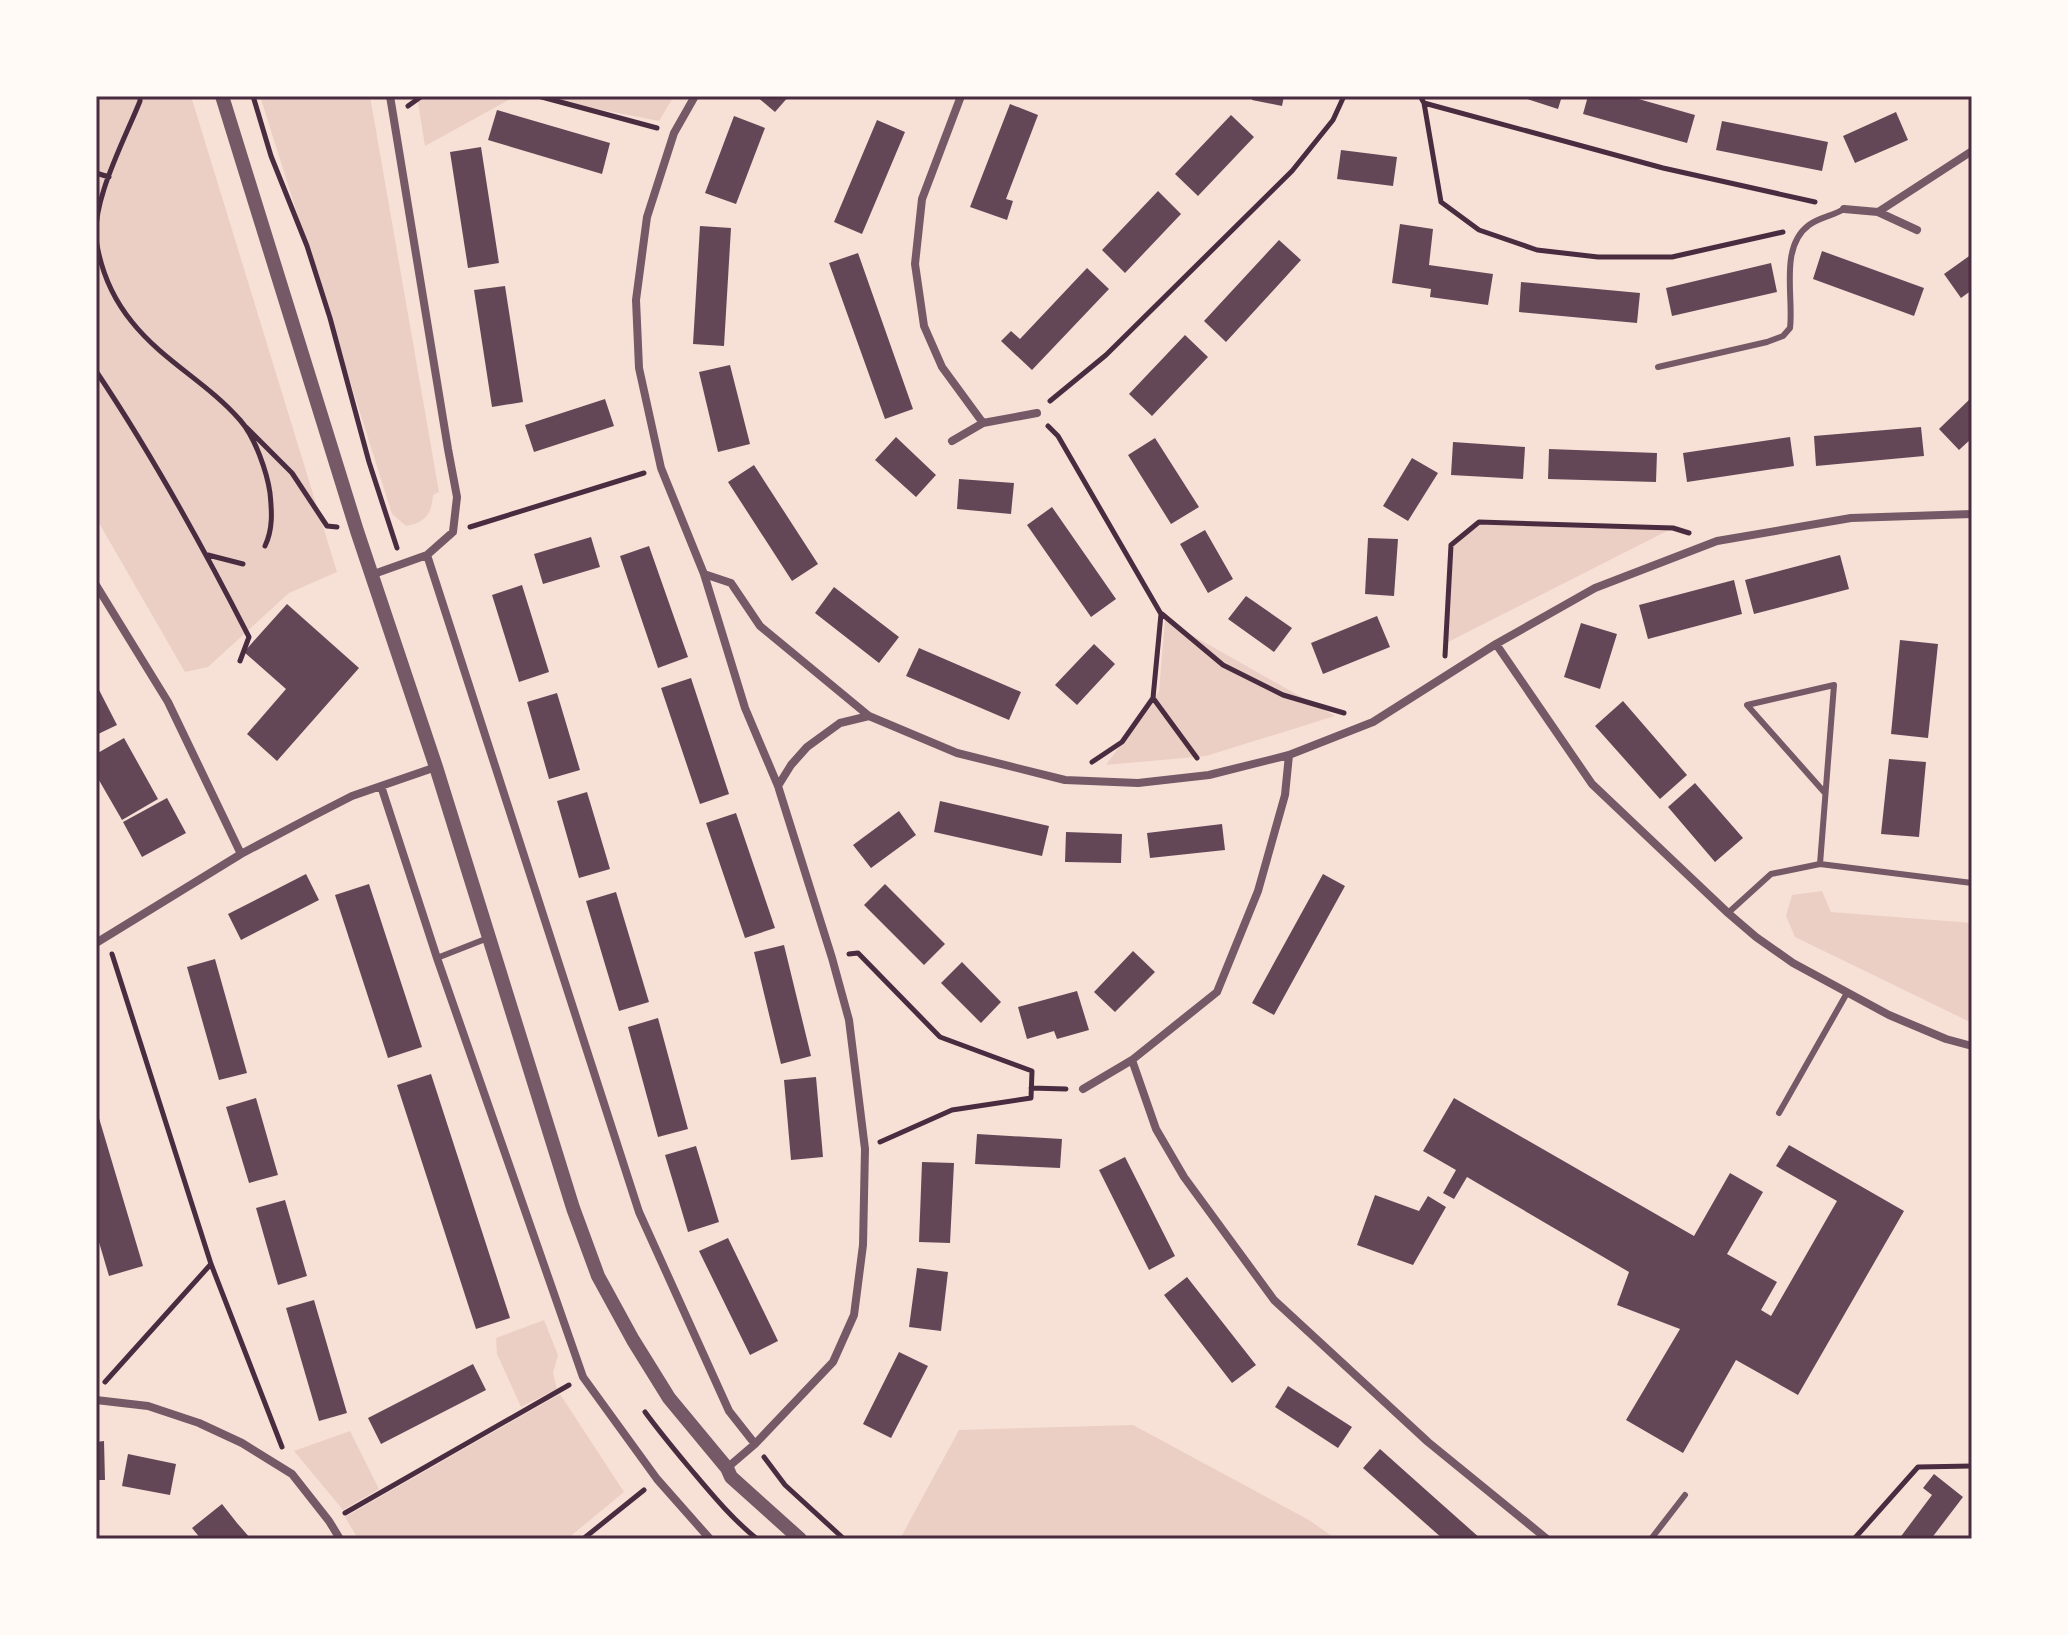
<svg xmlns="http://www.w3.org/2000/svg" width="2068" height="1635" font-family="Poppins,sans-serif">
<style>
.green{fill:#ebcfc5}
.building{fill:#644757}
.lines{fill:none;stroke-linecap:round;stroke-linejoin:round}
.path{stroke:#4a2c40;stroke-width:5}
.service{stroke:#755966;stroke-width:6}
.minor{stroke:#755966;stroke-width:8}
.tertiary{stroke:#755966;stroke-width:14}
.neatline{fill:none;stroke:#4a2c40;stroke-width:3}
</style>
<rect width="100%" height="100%" fill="#f7e1d7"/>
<path class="green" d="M 96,96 L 191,96 L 337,572 L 289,593 L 208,667 L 185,672 L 96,518 Z
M 260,96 L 370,96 L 439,492 L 433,495 C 432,514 425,523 406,526 L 392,514 Z
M 417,96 L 516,96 L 425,146 Z
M 531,96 L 674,96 L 659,121 Z
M 1479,522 L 1673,528 L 1446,643 L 1451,545 Z
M 1165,620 L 1335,716 L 1206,756 L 1106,765 L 1159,691 Z
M 1822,891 L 1831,912 L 1972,923 L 1972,1023 L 1795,937 L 1786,916 L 1792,895 Z
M 544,1320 L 558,1355 L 553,1373 L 557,1389 L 521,1407 L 497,1354 L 496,1338 Z
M 560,1394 L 624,1492 L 567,1539 L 358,1539 L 345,1517 Z
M 1133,1425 L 1309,1520 L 1336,1539 L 900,1539 L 959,1430 Z
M 350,1431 L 379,1489 L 343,1510 L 294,1451 Z"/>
<path class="building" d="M 756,96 L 789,96 L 775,112 Z
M 1253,96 L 1284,96 L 1282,106 L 1252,100 Z
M 1518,96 L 1562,96 L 1558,109 Z
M 1588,96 L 1628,96 L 1695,115 L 1687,143 L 1583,114 Z
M 1010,104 L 1038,115 L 1006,199 L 1013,201 L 1007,220 L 970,207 Z
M 497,110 L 610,143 L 602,174 L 488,140 Z
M 1896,112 L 1908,140 L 1855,163 L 1843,136 Z
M 1231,115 L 1254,137 L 1198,196 L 1175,174 Z
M 734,116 L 765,128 L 736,204 L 705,193 Z
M 877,120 L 905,132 L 862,234 L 834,222 Z
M 1722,121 L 1828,142 L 1822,171 L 1716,150 Z
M 481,147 L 499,263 L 468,268 L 450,152 Z
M 1341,150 L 1397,157 L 1393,186 L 1337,179 Z
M 1158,191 L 1181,214 L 1125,273 L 1102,250 Z
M 1400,224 L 1433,229 L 1429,265 L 1493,274 L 1488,305 L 1430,297 L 1431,289 L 1392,283 Z
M 700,226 L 731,228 L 724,346 L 693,344 Z
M 1279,240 L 1301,260 L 1226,342 L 1204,321 Z
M 1822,251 L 1924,288 L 1914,316 L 1813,279 Z
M 858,253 L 913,409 L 885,419 L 829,263 Z
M 1972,254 L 1972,290 L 1961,298 L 1944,274 Z
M 1771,263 L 1777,292 L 1672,316 L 1666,288 Z
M 1087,268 L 1109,289 L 1032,370 L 1001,341 L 1011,331 L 1020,339 Z
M 1521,282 L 1640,293 L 1637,323 L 1519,312 Z
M 505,286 L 523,402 L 492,407 L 474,290 Z
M 1185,335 L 1208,357 L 1152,416 L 1129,394 Z
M 730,365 L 750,444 L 718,452 L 699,372 Z
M 1972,397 L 1972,438 L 1959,450 L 1939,429 Z
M 605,399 L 614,426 L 534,452 L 525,425 Z
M 1921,427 L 1924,456 L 1816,466 L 1814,436 Z
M 896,437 L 936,475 L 916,497 L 875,460 Z
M 1790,437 L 1794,466 L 1687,482 L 1683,453 Z
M 1155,438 L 1199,507 L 1171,524 L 1128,455 Z
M 1453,442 L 1525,447 L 1523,479 L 1451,475 Z
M 1549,449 L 1657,453 L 1656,482 L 1548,479 Z
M 1412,458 L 1438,473 L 1408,521 L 1383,506 Z
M 754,465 L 818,564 L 792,581 L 728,482 Z
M 959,479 L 1014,483 L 1011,514 L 957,509 Z
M 1052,507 L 1116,599 L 1091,617 L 1027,525 Z
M 1205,530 L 1233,579 L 1208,593 L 1180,544 Z
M 591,537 L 600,567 L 543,584 L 534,554 Z
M 1368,538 L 1398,539 L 1394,596 L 1365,594 Z
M 649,546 L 688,657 L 658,668 L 620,556 Z
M 1840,555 L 1849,589 L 1754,614 L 1745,580 Z
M 1734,580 L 1742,614 L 1648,639 L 1639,605 Z
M 522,585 L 549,672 L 519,682 L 492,595 Z
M 834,587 L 899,637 L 879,663 L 815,613 Z
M 1246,596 L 1292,628 L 1274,652 L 1228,619 Z
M 287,604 L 359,668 L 277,761 L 247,734 L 286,689 L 244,652 Z
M 1377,616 L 1390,647 L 1323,674 L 1311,643 Z
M 1581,623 L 1617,634 L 1600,689 L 1564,677 Z
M 1900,640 L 1938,644 L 1928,738 L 1891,734 Z
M 1094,644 L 1115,664 L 1077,705 L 1055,685 Z
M 919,648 L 1021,692 L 1009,720 L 906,676 Z
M 691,678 L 729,794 L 700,804 L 661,688 Z
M 96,684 L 117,725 L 96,735 Z
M 557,693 L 580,770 L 549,779 L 527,702 Z
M 1623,701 L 1687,775 L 1660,799 L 1595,726 Z
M 124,738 L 158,799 L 122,820 L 96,775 L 96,754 Z
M 1889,759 L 1926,762 L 1919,837 L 1881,834 Z
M 1695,783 L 1743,838 L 1715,862 L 1668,807 Z
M 587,792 L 610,869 L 579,878 L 557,801 Z
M 167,798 L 186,833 L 142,857 L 123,822 Z
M 940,801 L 1049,826 L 1042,856 L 934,832 Z
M 899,811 L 916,835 L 871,868 L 853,845 Z
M 736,813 L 775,928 L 745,938 L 706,823 Z
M 1222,824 L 1225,850 L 1150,858 L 1147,833 Z
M 1066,832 L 1122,834 L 1121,863 L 1065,862 Z
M 306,874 L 319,900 L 241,940 L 228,914 Z
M 1323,874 L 1345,886 L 1274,1015 L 1252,1003 Z
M 369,884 L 422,1047 L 388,1058 L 335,895 Z
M 885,884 L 945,944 L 924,965 L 864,905 Z
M 616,892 L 649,1002 L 619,1011 L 586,901 Z
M 784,945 L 811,1056 L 781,1064 L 754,952 Z
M 1133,951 L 1155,972 L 1115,1012 L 1094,992 Z
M 215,959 L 247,1073 L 219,1080 L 187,967 Z
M 962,962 L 1001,1002 L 981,1023 L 941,983 Z
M 1077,991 L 1089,1030 L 1057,1039 L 1054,1031 L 1027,1039 L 1018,1007 Z
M 658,1018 L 688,1129 L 658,1137 L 628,1027 Z
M 431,1074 L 510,1318 L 476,1329 L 397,1085 Z
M 816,1077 L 823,1157 L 791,1160 L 784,1080 Z
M 256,1098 L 278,1175 L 249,1183 L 226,1107 Z
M 1454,1098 L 1694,1236 L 1730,1173 L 1763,1192 L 1727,1254 L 1777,1282 L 1761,1310 L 1771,1316 L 1837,1201 L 1776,1166 L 1789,1145 L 1904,1211 L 1798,1395 L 1736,1360 L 1683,1453 L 1626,1420 L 1680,1329 L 1617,1305 L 1629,1272 L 1467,1177 L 1454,1199 L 1443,1193 L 1456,1170 L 1423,1151 Z
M 96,1108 L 143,1266 L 109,1276 L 96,1232 Z
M 977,1134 L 1062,1139 L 1060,1168 L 975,1164 Z
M 696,1146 L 719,1222 L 688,1232 L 665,1155 Z
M 1125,1157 L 1175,1256 L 1149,1270 L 1099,1170 Z
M 922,1162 L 954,1163 L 950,1243 L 919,1242 Z
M 1375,1195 L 1419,1211 L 1428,1196 L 1446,1207 L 1413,1265 L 1357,1245 Z
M 285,1200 L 307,1276 L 278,1285 L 256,1208 Z
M 728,1238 L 778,1341 L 750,1355 L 699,1251 Z
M 917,1268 L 948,1272 L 941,1331 L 909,1327 Z
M 1187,1277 L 1256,1365 L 1232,1383 L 1164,1295 Z
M 314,1300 L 347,1413 L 319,1421 L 286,1308 Z
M 899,1352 L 928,1366 L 891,1438 L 863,1424 Z
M 473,1364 L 486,1390 L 381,1444 L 368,1418 Z
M 1288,1386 L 1352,1427 L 1338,1448 L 1275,1407 Z
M 104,1441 L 105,1480 L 96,1480 L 96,1442 Z
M 1380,1449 L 1436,1499 L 1481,1539 L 1443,1539 L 1363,1468 Z
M 128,1454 L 176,1464 L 170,1495 L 122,1486 Z
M 1934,1474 L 1963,1497 L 1931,1539 L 1899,1539 L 1932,1495 L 1923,1488 Z
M 222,1504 L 237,1523 L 251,1539 L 201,1539 L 192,1528 Z"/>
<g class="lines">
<path class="path" d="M 140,96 L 140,101 C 125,139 89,205 97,245 C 102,273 114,300 132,322 C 163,361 208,383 240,420 C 255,437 267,472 270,493 C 272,512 273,529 265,546
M 253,96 L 271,156 L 307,246 L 330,318 L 369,462 L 397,548
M 538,96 L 657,128
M 1420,96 L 1424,103 L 1441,202 L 1479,230 L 1537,250 L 1598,257 L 1672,257 L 1783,232
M 1424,103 L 1663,168 L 1815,202
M 408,106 L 422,96
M 96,173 L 109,177
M 96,371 C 153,456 202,545 249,637 L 240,661
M 1050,401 L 1106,355 L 1292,171 L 1333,120 L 1344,96
M 1048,426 L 1058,436 L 1161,614 L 1153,698 L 1122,742 L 1092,762
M 246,427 L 292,473 L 327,526 L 337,527
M 470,527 L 644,473
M 208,555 L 243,564
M 1162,614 L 1223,665 L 1283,695 L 1344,713
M 1445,656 L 1451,545 L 1479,522 L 1673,528 L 1689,533
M 1153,698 L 1197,758
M 112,954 L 211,1264 L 282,1447
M 849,954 L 858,953 L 940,1037 L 1032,1071 L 1031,1098 L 952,1110 L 880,1142
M 1031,1088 L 1066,1089
M 105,1382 L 211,1264
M 645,1412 C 659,1431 673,1448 688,1466 C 710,1492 730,1517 757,1539
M 764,1457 L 785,1485 L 844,1539
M 345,1513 L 569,1385
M 583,1539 L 644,1490
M 1854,1539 L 1918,1467 L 1972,1466"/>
<path class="service" d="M 1658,367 L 1767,342 L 1783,336 L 1790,328 C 1794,297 1779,247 1809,225 C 1820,217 1833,216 1844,209
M 1820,864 L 1834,685 L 1747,705 L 1825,793
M 1728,913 L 1771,874 L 1820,864 L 1972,883
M 437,958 L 488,938
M 1779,1113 L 1847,993
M 1651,1539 L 1685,1495"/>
<path class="minor" d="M 695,96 L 674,133 L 647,217 L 636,300 L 639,368 L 661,468 L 704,574 L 745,708 L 778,786 L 832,958 L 849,1020 L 865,1149 L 863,1245 L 854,1315 L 833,1362 L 755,1444 L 727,1468
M 961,96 L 922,199 L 915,264 L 924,326 L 942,367 L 983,423
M 1844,209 L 1878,212 L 1917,230
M 1878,212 L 1972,151
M 952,441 L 983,423 L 1037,413
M 427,555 L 639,1212 L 729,1411 L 755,1444
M 704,574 L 731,583 L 760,626 L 869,716 L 957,753 L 1065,780 L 1138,783 L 1209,775 L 1289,755 L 1373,722 L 1496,644 L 1595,588 L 1717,541 L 1851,518 L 1972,514
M 371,575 L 427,555 L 453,532 L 457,497 L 448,449 L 390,96
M 96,585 L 168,702 L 241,854
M 1496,644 L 1592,784 L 1728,913 L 1756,937 L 1793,963 L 1889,1015 L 1946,1039 L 1972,1046
M 381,786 L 437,958 L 583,1377 L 657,1479 L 710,1539
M 778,786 L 791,765 L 807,747 L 840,723 L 869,716
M 96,943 L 241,854 L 311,817 L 352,796 L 436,767
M 1132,1060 L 1156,1129 L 1184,1177 L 1274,1300 L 1428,1442 L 1547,1539
M 1083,1089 L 1132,1060 L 1217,992 L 1258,891 L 1285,795 L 1289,755
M 96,1400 L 148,1406 L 199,1423 L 242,1443 L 292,1474 L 329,1521 L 340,1539"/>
<path class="tertiary" d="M 222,96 L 357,531 L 436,767 L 573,1208 L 598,1276 L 633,1340 L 669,1398 L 727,1468 L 731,1477 L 800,1539"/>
</g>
<rect width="2068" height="1635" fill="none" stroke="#fffaf5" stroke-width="196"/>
<rect x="98" y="98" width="1872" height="1439" class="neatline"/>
</svg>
